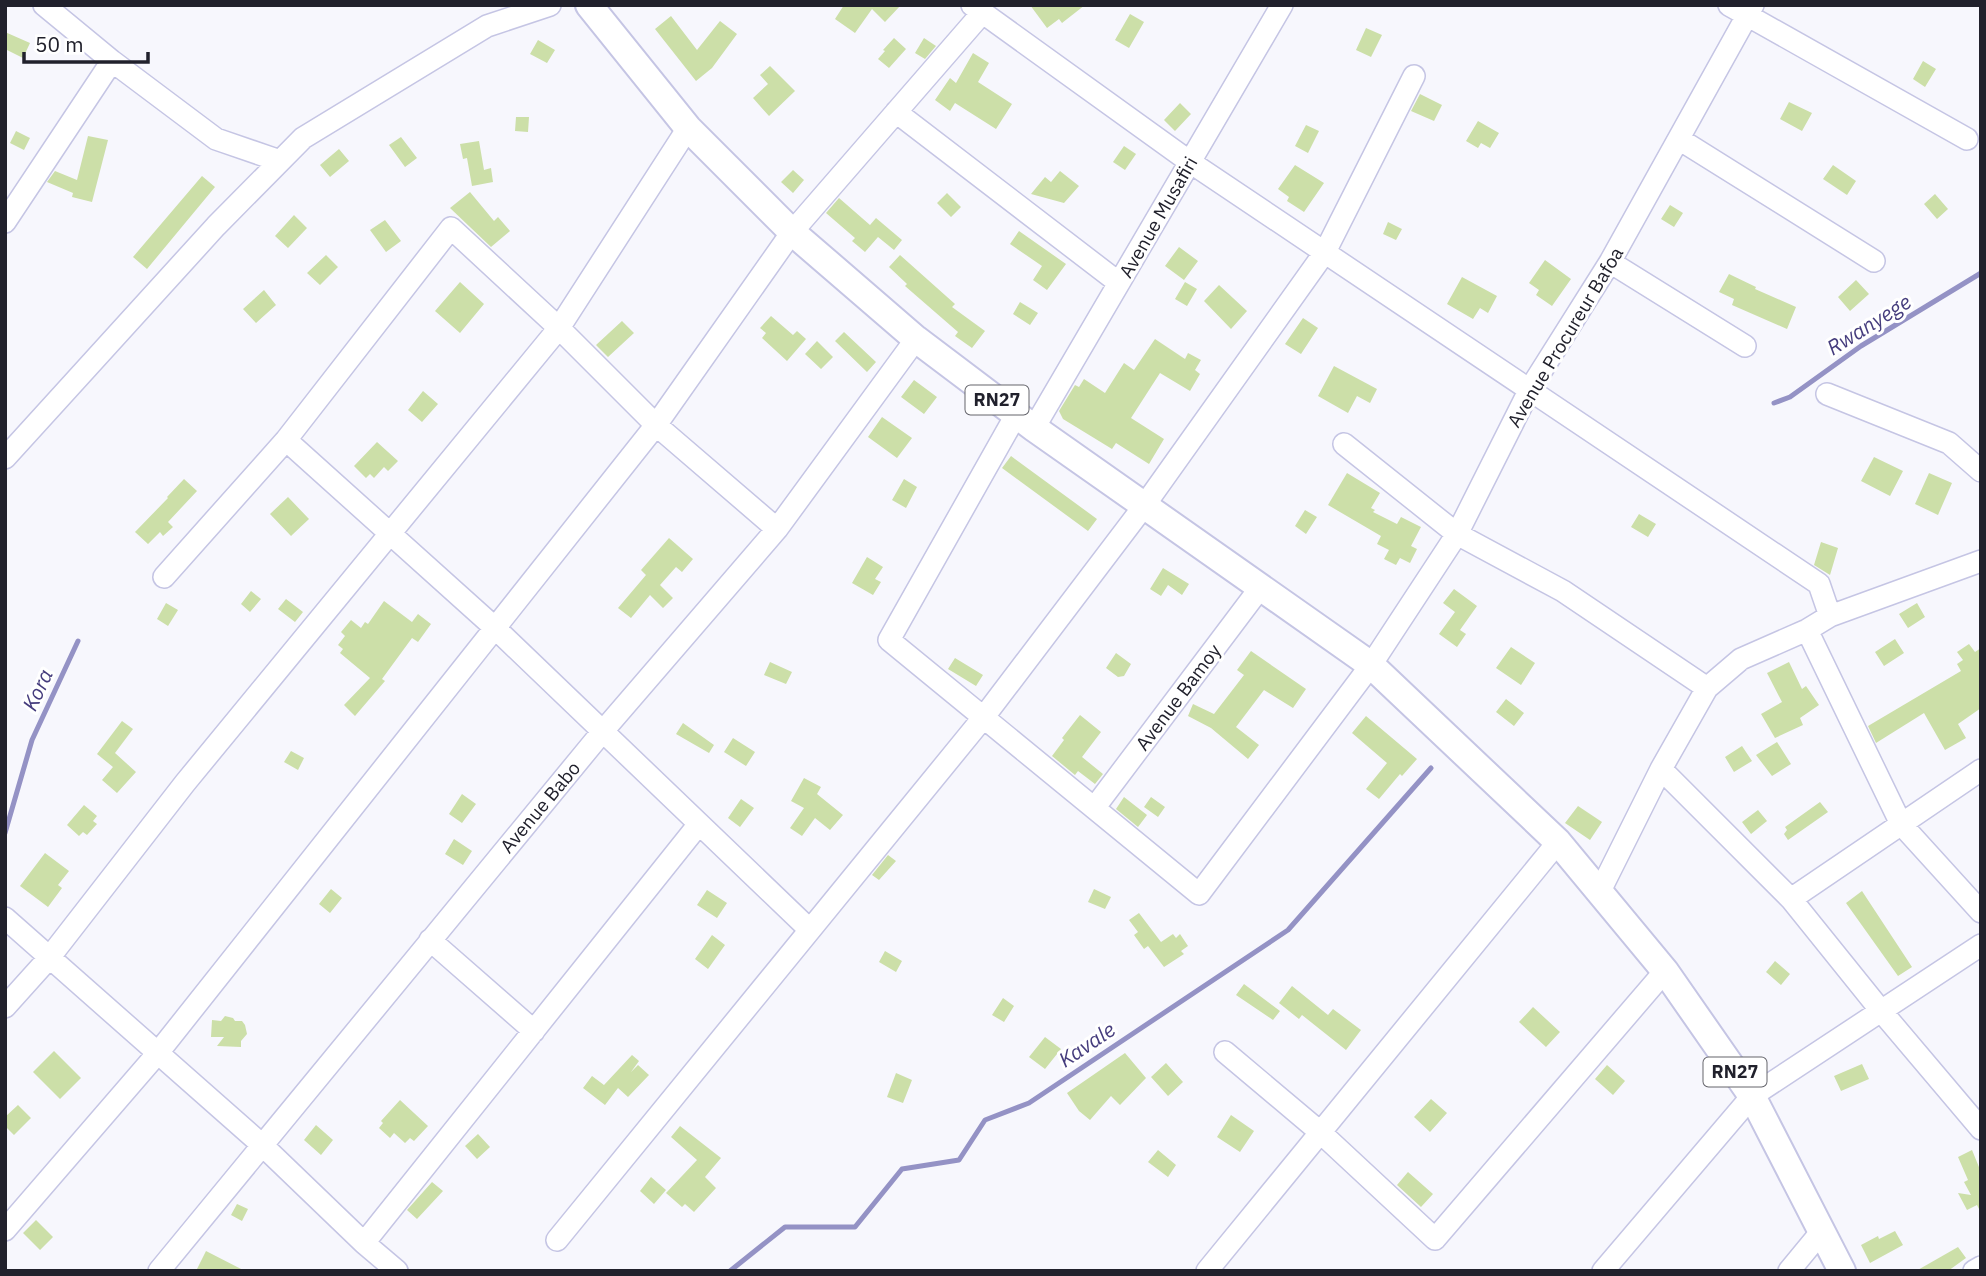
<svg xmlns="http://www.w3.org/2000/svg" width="1986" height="1276" font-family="'IBM Plex Sans',sans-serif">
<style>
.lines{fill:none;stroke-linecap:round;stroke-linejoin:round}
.stream{stroke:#9492c5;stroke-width:5}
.building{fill:#ccdfa8}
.minor-casing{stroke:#c5c5e4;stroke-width:24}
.major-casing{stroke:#c5c5e4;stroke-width:30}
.minor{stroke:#fff;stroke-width:21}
.major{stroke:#fff;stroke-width:26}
.labels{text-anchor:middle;stroke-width:6;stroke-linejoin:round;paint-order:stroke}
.shield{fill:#fff;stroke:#64646b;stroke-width:2}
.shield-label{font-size:18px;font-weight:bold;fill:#21212c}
.street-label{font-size:19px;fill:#21212c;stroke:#fff}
.water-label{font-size:21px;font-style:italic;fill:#453c7d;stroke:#fff}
</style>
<rect width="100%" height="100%" fill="#f7f7fd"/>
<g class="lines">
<path class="stream" d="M 1774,403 L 1790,397 L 1861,346 L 1981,273
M 5,833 L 32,740 L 78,641
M 730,1271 L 785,1227 L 855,1227 L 902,1169 L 959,1160 L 985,1120 L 1029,1103 L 1288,930 L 1431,768"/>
</g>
<path class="building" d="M 844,5 L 901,5 L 885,22 L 872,9 L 855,33 L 835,19 Z
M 1030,5 L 1085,5 L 1062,23 L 1059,19 L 1047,28 Z
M 1130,14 L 1144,22 L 1129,48 L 1115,40 Z
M 671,16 L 697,50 L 720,21 L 737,34 L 712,68 L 696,81 L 655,29 Z
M 1366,28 L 1382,35 L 1371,57 L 1356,50 Z
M 5,32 L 30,43 L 23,58 L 5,49 Z
M 894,38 L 906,49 L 889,68 L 878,59 L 885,51 L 883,50 Z
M 924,38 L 936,46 L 925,59 L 915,53 Z
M 538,40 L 555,50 L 547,63 L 530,54 Z
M 973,53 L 989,63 L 978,82 L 1012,104 L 996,129 L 955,103 L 950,111 L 935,100 L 950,78 L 956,83 Z
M 1923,61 L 1936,69 L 1925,87 L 1913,79 Z
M 770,66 L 795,91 L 769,116 L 753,98 L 768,84 L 760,75 Z
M 1420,94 L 1442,105 L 1434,121 L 1411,111 Z
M 1789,102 L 1812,113 L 1802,131 L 1780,119 Z
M 1180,103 L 1191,114 L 1175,131 L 1164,120 Z
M 516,117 L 529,117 L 528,132 L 515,131 Z
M 1478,121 L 1499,133 L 1490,148 L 1481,143 L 1478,148 L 1466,141 Z
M 1306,125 L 1319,131 L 1308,153 L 1295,146 Z
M 16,131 L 30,138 L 24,150 L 10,143 Z
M 88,136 L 108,140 L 92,202 L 72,197 L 73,193 L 47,182 L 55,171 L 77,180 Z
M 401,137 L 417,158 L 405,167 L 389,145 Z
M 479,141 L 484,170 L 491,168 L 493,182 L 472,186 L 467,158 L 463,159 L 460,144 Z
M 1124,146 L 1136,154 L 1125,170 L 1113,162 Z
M 339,149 L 349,161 L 330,177 L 320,165 Z
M 1295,165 L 1324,183 L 1304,212 L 1287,201 L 1289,197 L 1278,189 Z
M 1833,165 L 1856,181 L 1847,195 L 1823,179 Z
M 793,170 L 804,180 L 793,193 L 781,182 Z
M 1060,171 L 1079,186 L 1064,203 L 1031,194 L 1045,177 L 1051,182 Z
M 202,176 L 215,187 L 147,269 L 133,257 Z
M 470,192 L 494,221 L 498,217 L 510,231 L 491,247 L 450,208 Z
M 947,193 L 961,207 L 951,217 L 937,203 Z
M 1935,194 L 1948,209 L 1937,219 L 1924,204 Z
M 839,198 L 870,225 L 876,218 L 902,240 L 894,250 L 878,237 L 865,252 L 852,241 L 855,238 L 826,213 Z
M 1670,205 L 1683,213 L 1674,227 L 1661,219 Z
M 294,215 L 307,228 L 288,248 L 275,236 Z
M 385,220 L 401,241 L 386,252 L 370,230 Z
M 1388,222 L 1402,229 L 1396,240 L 1383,234 Z
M 1019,231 L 1066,264 L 1047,290 L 1033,280 L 1042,266 L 1010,244 Z
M 1179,247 L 1198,261 L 1184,280 L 1165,266 Z
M 326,255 L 338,267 L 320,285 L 307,273 Z
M 900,255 L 955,304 L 952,307 L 985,331 L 972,348 L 955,336 L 958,332 L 905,286 L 907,284 L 889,267 Z
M 1545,260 L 1571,279 L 1552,306 L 1536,295 L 1539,290 L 1529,283 Z
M 1729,274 L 1756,287 L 1755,289 L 1796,307 L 1787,329 L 1732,305 L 1734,299 L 1719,292 Z
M 1462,277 L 1497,296 L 1488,313 L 1480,308 L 1473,319 L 1447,304 Z
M 1856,280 L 1869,294 L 1850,311 L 1838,297 Z
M 460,282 L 484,304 L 460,333 L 435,311 Z
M 1185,282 L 1197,289 L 1187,306 L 1175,299 Z
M 1219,285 L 1247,311 L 1231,329 L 1204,301 Z
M 264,290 L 276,305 L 256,323 L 243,309 Z
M 1020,302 L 1038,313 L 1030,325 L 1013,314 Z
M 771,316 L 793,335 L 797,331 L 806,339 L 787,361 L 762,338 L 766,333 L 760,328 Z
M 1303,318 L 1318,328 L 1301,354 L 1285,344 Z
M 622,321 L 634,333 L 608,357 L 596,345 Z
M 844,332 L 876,362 L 867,372 L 835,341 Z
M 1155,339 L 1185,359 L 1188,353 L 1201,360 L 1195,370 L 1200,374 L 1190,391 L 1160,373 L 1131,418 L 1164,439 L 1149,464 L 1116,443 L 1112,449 L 1063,419 L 1059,411 L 1075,385 L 1079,387 L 1084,379 L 1105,393 L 1124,363 L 1134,370 Z
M 817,341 L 833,357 L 821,369 L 805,354 Z
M 1334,366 L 1377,389 L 1370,403 L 1357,396 L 1348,413 L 1318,396 Z
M 914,380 L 937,397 L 924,414 L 901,397 Z
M 423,391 L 438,404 L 422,422 L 408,410 Z
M 882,417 L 912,438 L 897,458 L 868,437 Z
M 377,442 L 398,461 L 388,471 L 384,467 L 374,478 L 370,474 L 366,478 L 354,466 Z
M 1011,456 L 1097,519 L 1088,531 L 1002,468 Z
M 1874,457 L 1903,471 L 1890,496 L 1861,481 Z
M 1347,473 L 1380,493 L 1371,508 L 1375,510 L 1373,512 L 1397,524 L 1401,517 L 1421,527 L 1411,546 L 1417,549 L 1410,563 L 1400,558 L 1396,565 L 1384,559 L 1389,550 L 1377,544 L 1381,536 L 1328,505 Z
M 1929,473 L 1952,483 L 1938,515 L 1915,504 Z
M 184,479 L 197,491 L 168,522 L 173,527 L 163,536 L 160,532 L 148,544 L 135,532 L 168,498 L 167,497 Z
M 904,479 L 917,487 L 906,508 L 892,500 Z
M 288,497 L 309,519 L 291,536 L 270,514 Z
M 1305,510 L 1317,517 L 1306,534 L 1295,526 Z
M 1639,514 L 1656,524 L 1648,537 L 1631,527 Z
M 669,538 L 693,559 L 682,572 L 676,567 L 660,585 L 673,598 L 663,608 L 650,595 L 631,618 L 618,608 L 646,575 L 641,570 Z
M 1821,542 L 1838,548 L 1830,575 L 1814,565 Z
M 867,557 L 883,567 L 875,579 L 881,582 L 873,595 L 852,583 Z
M 1163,568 L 1189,584 L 1182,595 L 1168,585 L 1161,596 L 1150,589 Z
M 1454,589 L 1477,606 L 1460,630 L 1466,634 L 1457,647 L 1439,634 L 1455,612 L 1443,603 Z
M 251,591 L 261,599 L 250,612 L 241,604 Z
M 286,599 L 303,612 L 295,622 L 278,609 Z
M 384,601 L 412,622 L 418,614 L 431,624 L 418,642 L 412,638 L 382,679 L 385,681 L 355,716 L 344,705 L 370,678 L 340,653 L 343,649 L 338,645 L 345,636 L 341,632 L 351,620 L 361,628 L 365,622 L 368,624 Z
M 166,603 L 178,610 L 168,626 L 157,619 Z
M 1917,603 L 1925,617 L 1908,628 L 1899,614 Z
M 1895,639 L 1904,653 L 1884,666 L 1875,652 Z
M 1969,644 L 1975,652 L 1981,648 L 1981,708 L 1958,724 L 1966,738 L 1945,750 L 1924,713 L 1876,743 L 1868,726 L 1961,671 L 1957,664 L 1963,660 L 1957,652 Z
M 1511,647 L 1535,663 L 1521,685 L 1496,668 Z
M 1251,651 L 1306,689 L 1293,708 L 1264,690 L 1236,727 L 1259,745 L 1248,759 L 1211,728 L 1188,716 L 1193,704 L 1214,714 L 1244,675 L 1237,670 Z
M 1116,653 L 1131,664 L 1124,676 L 1118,677 L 1106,668 Z
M 955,658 L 983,675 L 976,686 L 948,669 Z
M 770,662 L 792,672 L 786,684 L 764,675 Z
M 1789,662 L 1802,689 L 1806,686 L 1819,705 L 1800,718 L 1803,725 L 1775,738 L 1761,714 L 1782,702 L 1767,673 Z
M 1506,699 L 1524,713 L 1514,726 L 1496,712 Z
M 1080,715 L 1101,732 L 1082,757 L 1103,774 L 1095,784 L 1078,771 L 1075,775 L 1052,756 L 1064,740 L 1062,738 Z
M 1366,716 L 1417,759 L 1402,776 L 1400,774 L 1379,799 L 1366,789 L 1387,763 L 1352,733 Z
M 122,721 L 133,729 L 115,753 L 136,772 L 117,793 L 102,780 L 113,767 L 97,754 Z
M 683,723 L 714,745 L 709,753 L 676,734 Z
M 733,738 L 755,752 L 746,766 L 724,752 Z
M 1777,742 L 1791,764 L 1772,776 L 1756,755 Z
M 1742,746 L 1752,761 L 1734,772 L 1725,757 Z
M 291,751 L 304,758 L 298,770 L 284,762 Z
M 804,778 L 821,787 L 817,794 L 843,815 L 830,830 L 815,818 L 802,836 L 790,828 L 804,808 L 791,801 Z
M 462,794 L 476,804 L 462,823 L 449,814 Z
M 1124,797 L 1147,815 L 1138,827 L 1116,809 Z
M 1151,797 L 1165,807 L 1158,817 L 1144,807 Z
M 741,799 L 754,808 L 740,827 L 728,818 Z
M 1820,802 L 1828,812 L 1788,840 L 1784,834 L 1787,830 L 1785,827 Z
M 84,805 L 97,816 L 93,821 L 97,824 L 87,835 L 83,832 L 79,836 L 67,825 Z
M 1578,806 L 1602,822 L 1590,840 L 1565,823 Z
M 1758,810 L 1767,821 L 1751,834 L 1742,822 Z
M 454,839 L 472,851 L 463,865 L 445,854 Z
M 45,853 L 69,871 L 58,885 L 62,888 L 48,907 L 20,886 Z
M 888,855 L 896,861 L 879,880 L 872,875 Z
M 331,889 L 342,898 L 330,913 L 319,904 Z
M 1094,889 L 1111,897 L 1105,909 L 1088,902 Z
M 707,890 L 727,903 L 717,918 L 697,905 Z
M 1862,891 L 1912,967 L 1898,976 L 1846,903 Z
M 1139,913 L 1161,942 L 1173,934 L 1176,938 L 1180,934 L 1188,946 L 1181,951 L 1184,954 L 1164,967 L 1148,946 L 1144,949 L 1134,935 L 1138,932 L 1129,920 Z
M 712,935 L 725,945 L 708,969 L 695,959 Z
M 885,951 L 902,961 L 896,972 L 879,962 Z
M 1775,961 L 1790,974 L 1781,985 L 1766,972 Z
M 1244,984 L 1280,1011 L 1273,1020 L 1236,995 Z
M 1292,986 L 1328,1015 L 1333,1009 L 1361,1030 L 1346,1050 L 1302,1015 L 1299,1019 L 1279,1003 Z
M 1003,998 L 1014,1006 L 1004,1022 L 992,1015 Z
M 1533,1007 L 1560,1032 L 1546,1047 L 1519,1022 Z
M 225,1016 L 233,1018 L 235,1021 L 242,1021 L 245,1025 L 247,1034 L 241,1041 L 241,1047 L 217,1046 L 224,1037 L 211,1037 L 212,1020 L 221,1021 Z
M 1045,1037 L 1061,1049 L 1045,1069 L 1029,1057 Z
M 54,1051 L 81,1078 L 60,1099 L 33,1072 Z
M 1125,1053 L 1146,1078 L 1120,1105 L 1111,1096 L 1090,1120 L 1079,1111 L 1067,1093 Z
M 632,1055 L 639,1061 L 631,1072 L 638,1065 L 649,1075 L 628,1097 L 618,1088 L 605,1105 L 583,1088 L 592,1076 L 604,1085 Z
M 1166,1063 L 1183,1082 L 1168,1096 L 1151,1077 Z
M 1862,1064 L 1869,1079 L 1841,1091 L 1834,1076 Z
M 1607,1065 L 1625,1081 L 1613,1095 L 1595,1079 Z
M 896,1073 L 912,1080 L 903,1103 L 887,1097 Z
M 1431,1099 L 1447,1113 L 1430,1132 L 1414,1117 Z
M 400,1100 L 428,1126 L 414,1141 L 410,1138 L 405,1143 L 394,1133 L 390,1138 L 379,1128 L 383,1123 L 381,1121 Z
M 18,1105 L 31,1118 L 14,1135 L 5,1126 L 5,1117 Z
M 1231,1115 L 1254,1131 L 1240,1152 L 1217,1137 Z
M 316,1125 L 333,1140 L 321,1155 L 304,1140 Z
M 680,1126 L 721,1158 L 705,1177 L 716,1188 L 694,1212 L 685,1204 L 682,1207 L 666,1193 L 697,1160 L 671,1137 Z
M 478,1134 L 490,1147 L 477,1159 L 465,1146 Z
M 1158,1150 L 1176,1165 L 1168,1177 L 1148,1162 Z
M 1972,1150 L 1981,1172 L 1981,1213 L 1977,1205 L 1967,1210 L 1958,1193 L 1971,1195 L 1964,1182 L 1968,1180 L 1958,1157 Z
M 1408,1172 L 1433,1194 L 1421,1207 L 1397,1185 Z
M 651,1177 L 666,1190 L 654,1204 L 640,1191 Z
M 432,1182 L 443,1191 L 417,1219 L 407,1210 Z
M 237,1204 L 248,1209 L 242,1221 L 231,1215 Z
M 36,1220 L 53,1237 L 40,1250 L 23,1233 Z
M 1895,1231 L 1903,1245 L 1870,1263 L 1861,1245 L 1878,1236 L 1879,1239 Z
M 1958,1247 L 1966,1258 L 1948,1271 L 1916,1271 Z
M 206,1251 L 245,1271 L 196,1271 Z"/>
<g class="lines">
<defs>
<path id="minor" d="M 44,5 L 112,61 L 216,139 L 280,161
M 972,5 L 1190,162 L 1819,584 L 1830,616
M 1729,5 L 1967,139
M 896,112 L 1119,283
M 1679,139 L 1874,261
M 5,222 L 112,61
M 1610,262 L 1745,346
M 1827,394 L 1949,443 L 1981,471
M 1016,415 L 889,640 L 1199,894 L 1371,665 L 1457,534 L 1530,389 L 1610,262 L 1753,5
M 1034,428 L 1282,5
M 286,440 L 494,627 L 810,930
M 1344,444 L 1457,534 L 1563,591 L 1707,688
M 5,458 L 216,226 L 303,138 L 487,26 L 550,5
M 164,577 L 286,440 L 451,228 L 559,328 L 656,425 L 777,529
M 1807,630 L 1901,824 L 1981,912
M 1661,769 L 1791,899 L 1882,1012 L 1981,1129
M 1095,807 L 1260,588
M 1599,893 L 1661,769 L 1707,688 L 1741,659 L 1807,630 L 1830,616 L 1981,561
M 1791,899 L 1981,770
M 5,918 L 261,1144 L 364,1243 L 397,1271
M 430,940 L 534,1031
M 5,1007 L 49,958 L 185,783 L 559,328 L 688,128
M 1225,1052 L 1320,1132 L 1435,1239 L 1665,971
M 5,1230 L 157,1054 L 656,425 L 792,232 L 983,12
M 557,1240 L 983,718 L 1144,506 L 1325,252 L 1414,76
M 364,1243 L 699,824
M 159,1271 L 603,731 L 777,529 L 916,339
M 1207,1271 L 1558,842
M 1603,1271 L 1752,1096 L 1981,945
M 1789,1271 L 1822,1231
M 1974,1271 L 1981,1267"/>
<path id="major" d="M 589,5 L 688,128 L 792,232 L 916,339 L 1034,428 L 1371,665 L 1558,842 L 1665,971 L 1752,1096 L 1842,1271"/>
</defs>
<use href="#minor" class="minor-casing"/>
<use href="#major" class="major-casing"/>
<use href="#minor" class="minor"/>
<use href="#major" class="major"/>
</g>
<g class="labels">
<g class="shield">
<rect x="965.5" y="385.5" width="63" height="29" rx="5"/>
<rect x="1703.5" y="1057.5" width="63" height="29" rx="5"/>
</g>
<g class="shield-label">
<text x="997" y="406">RN27</text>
<text x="1735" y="1078">RN27</text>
</g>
<g class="street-label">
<text transform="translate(1158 217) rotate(-60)" y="7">Avenue Musafiri</text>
<text transform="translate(1565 337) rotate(-59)" y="7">Avenue Procureur Bafoa</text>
<text transform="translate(1178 697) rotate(-53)" y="7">Avenue Bamoy</text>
<text transform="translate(540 807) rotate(-50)" y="7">Avenue Babo</text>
</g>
<g class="water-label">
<text transform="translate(1869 325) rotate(-32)" y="7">Rwanyege</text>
<text transform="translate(38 690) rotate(-65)" y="7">Kora</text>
<text transform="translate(1087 1045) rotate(-34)" y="7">Kavale</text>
</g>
</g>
<rect width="1986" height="1276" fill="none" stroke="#21212c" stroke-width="14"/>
<path d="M24 52v10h124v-10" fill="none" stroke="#21212c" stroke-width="3.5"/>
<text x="35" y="52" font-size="21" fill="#21212c" stroke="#ffffff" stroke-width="5" paint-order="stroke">50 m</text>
</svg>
